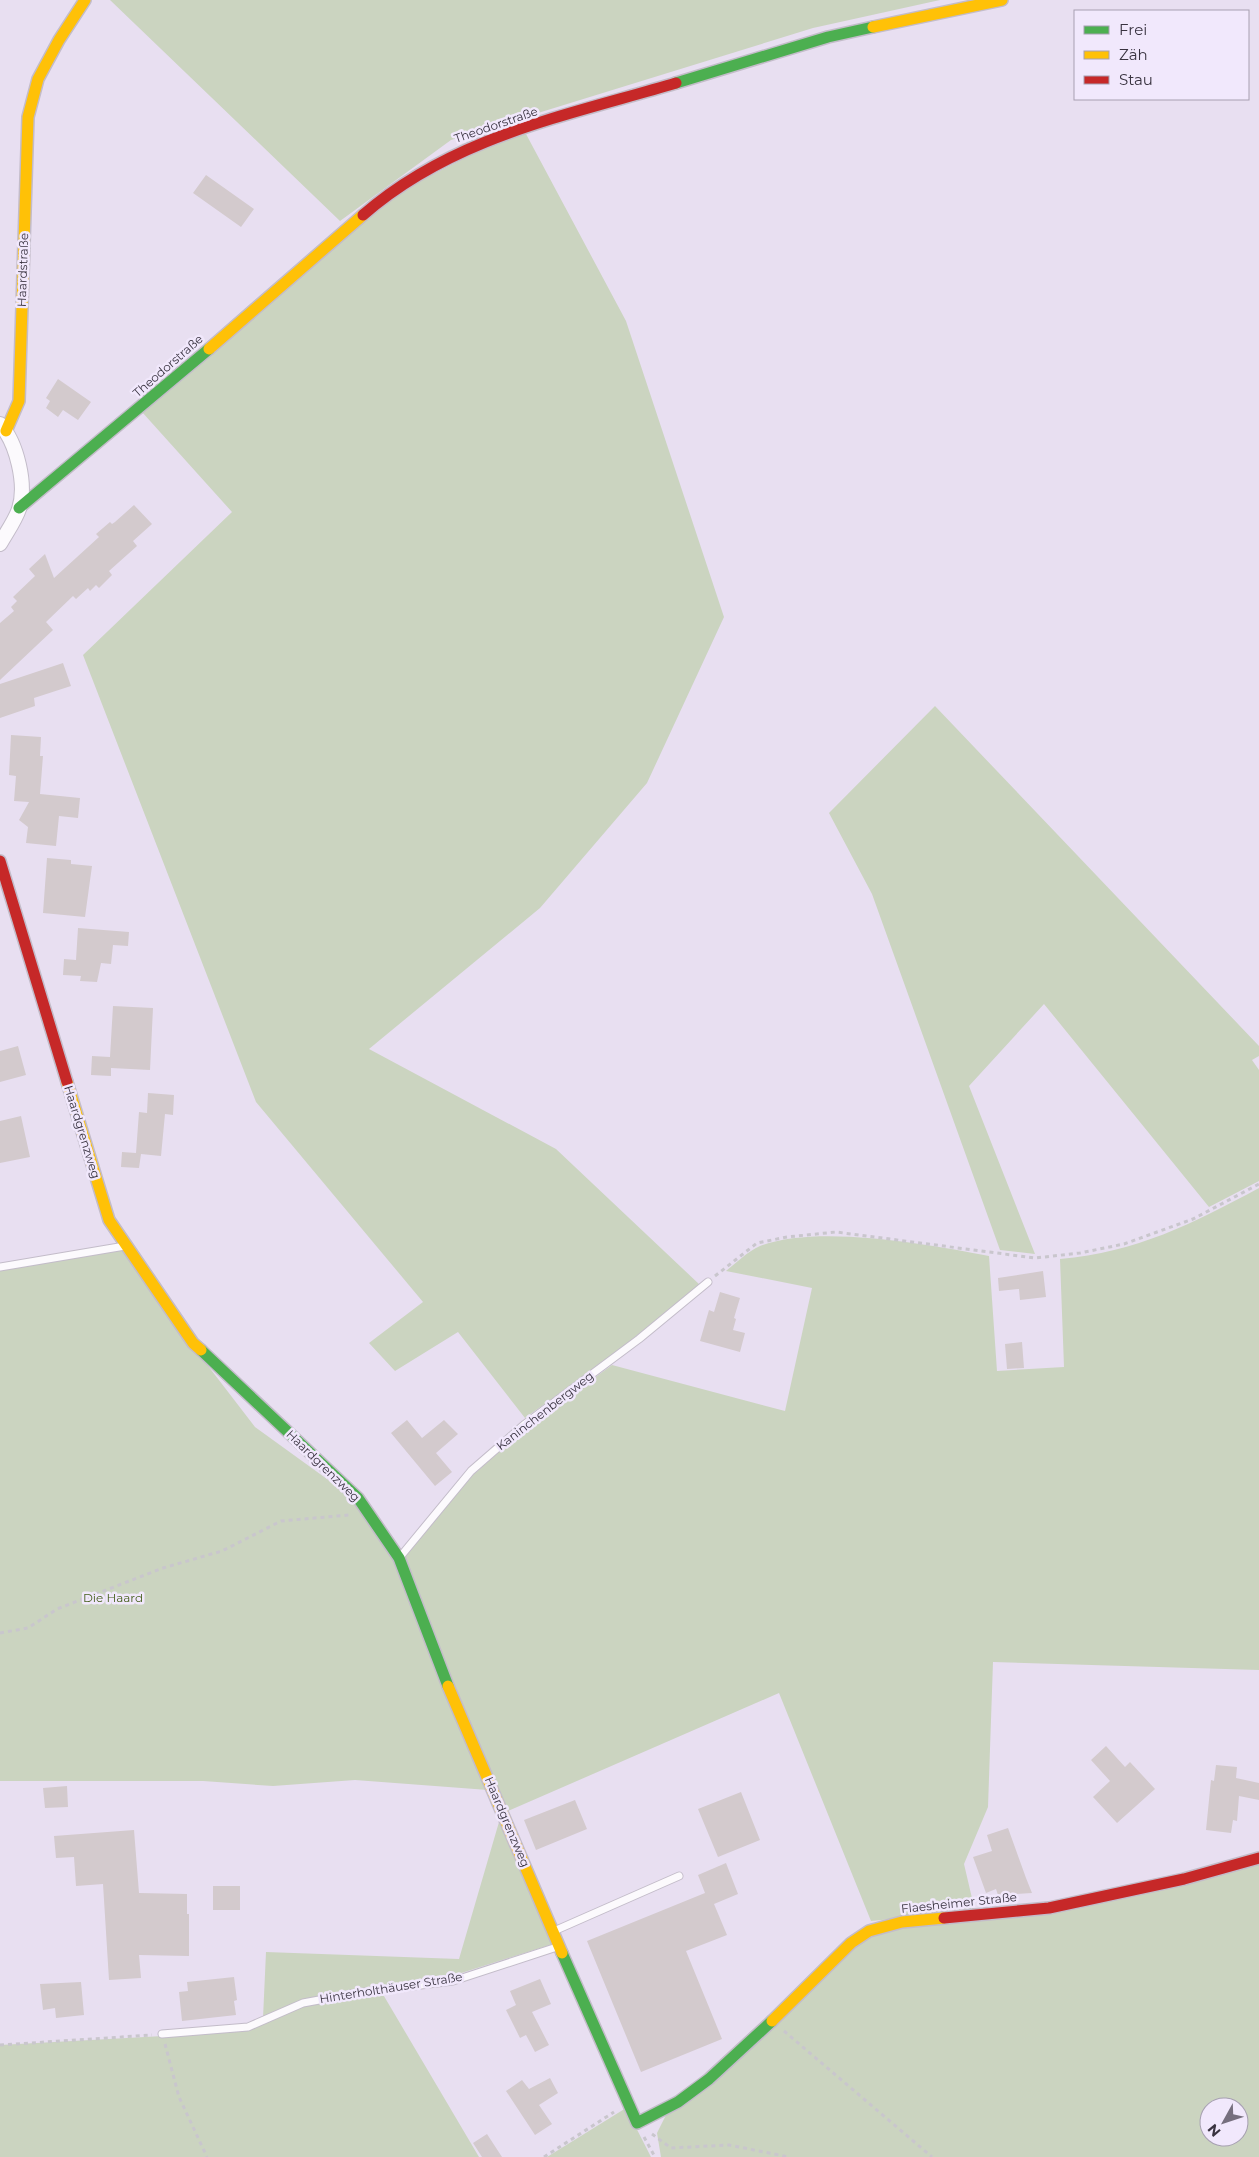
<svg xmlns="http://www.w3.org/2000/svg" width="1259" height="2157" font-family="Montserrat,sans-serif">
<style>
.green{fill:#cbd4c0;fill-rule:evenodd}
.building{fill:#d3cacd}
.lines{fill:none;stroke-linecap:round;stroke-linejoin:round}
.lane-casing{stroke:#c3bcc9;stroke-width:9}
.street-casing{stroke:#c3bcc9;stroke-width:16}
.fast-casing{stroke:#c3bcc9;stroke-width:14}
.slow-casing{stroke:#c3bcc9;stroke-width:14}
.jam-casing{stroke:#c3bcc9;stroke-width:14}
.path{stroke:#c9c6cd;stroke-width:3;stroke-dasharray:4 4;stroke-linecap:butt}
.lane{stroke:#fcfafd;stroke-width:7}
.street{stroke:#fcfafd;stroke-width:14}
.fast{stroke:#4caf50;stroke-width:11}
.slow{stroke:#ffc107;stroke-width:11}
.jam{stroke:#c62828;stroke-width:11}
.labels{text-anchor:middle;stroke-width:5;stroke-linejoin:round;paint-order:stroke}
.street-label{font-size:12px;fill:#393340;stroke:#f1e8fc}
.park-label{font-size:12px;fill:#46601d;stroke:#f1e8fc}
</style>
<rect width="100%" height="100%" fill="#e8dff1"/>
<path class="green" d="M 110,0 L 940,0 L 813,28 L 451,140 L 340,221 Z
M 526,134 L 626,321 L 724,617 L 647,783 L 540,908 L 369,1049 L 556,1149 L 700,1285 L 605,1361 L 525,1418 L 458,1332 L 395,1371 L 369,1343 L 423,1302 L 256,1102 L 83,655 L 232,512 L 142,412 L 391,196 L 490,145 Z
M 935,706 L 1259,1046 L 1259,1056 L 1252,1060 L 1259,1070 L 1259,1181 L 1209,1207 L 1044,1004 L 969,1086 L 1035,1254 L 1000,1250 L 872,894 L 829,813 Z
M 1259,1188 L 1259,1670 L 993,1662 L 988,1807 L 964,1864 L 975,1911 L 871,1921 L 779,1693 L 508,1811 L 401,1558 L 473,1475 L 527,1427 L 612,1365 L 785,1411 L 812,1288 L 726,1271 C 736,1263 748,1251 760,1246 C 816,1224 929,1244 989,1256 L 997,1371 L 1064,1367 L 1060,1259 C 1137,1252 1192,1224 1259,1188 Z
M 124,1250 L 192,1345 L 255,1427 L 356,1500 L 398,1558 L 488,1790 L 355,1780 L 273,1786 L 203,1781 L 0,1781 L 0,1270 Z
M 499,1822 L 553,1944 L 452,1976 L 329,1993 L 304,2000 L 263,2018 L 266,1952 L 459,1959 Z
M 1259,1861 L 1259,2157 L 661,2157 L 657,2133 L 666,2115 L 856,1941 L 904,1923 L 1010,1914 ZM 1209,2107 L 1239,2107 L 1239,2137 L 1209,2137 Z
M 381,1991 L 479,2157 L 0,2157 L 0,2045 L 163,2036 L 248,2029 L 305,2005 Z
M 626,2108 L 651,2157 L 547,2157 Z"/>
<path class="building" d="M 206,175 L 254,209 L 241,227 L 193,193 Z
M 58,379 L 91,402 L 78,420 L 63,410 L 58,417 L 46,408 L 50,401 L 46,398 Z
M 134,505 L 152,524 L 133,541 L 137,546 L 109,571 L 112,575 L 99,588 L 96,585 L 90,591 L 88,588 L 76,599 L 73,596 L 46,622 L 53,630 L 0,680 L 0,623 L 14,611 L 11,607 L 17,601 L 13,597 L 35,576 L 29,569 L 45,554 L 54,578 L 99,537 L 96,534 L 110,522 L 112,524 L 115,522 Z
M 63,663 L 71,686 L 34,698 L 35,706 L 0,718 L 0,684 Z
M 11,735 L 41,737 L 40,756 L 43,756 L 40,794 L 80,798 L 78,818 L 59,816 L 56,846 L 26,843 L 28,827 L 19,820 L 29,802 L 14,801 L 16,776 L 9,775 Z
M 47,858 L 71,860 L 71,864 L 92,866 L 85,917 L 43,913 Z
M 78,928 L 129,932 L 128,946 L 113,945 L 111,964 L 101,963 L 97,982 L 80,981 L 81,976 L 63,975 L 64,959 L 76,960 Z
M 113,1006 L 153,1008 L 150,1070 L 111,1068 L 111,1076 L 91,1075 L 92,1056 L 110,1057 Z
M 18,1046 L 26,1075 L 0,1082 L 0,1051 Z
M 148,1093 L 174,1095 L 173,1115 L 165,1114 L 161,1156 L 141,1154 L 139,1168 L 121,1167 L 122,1152 L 136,1153 L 139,1112 L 147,1113 Z
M 21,1116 L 30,1157 L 0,1163 L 0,1121 Z
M 1043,1271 L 1046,1297 L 1020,1300 L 1019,1289 L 999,1291 L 998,1278 Z
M 720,1292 L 740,1298 L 734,1318 L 736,1319 L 733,1330 L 745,1333 L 740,1352 L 700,1341 L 709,1310 L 714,1312 Z
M 1022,1342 L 1024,1368 L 1007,1369 L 1005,1344 Z
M 407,1420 L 422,1438 L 444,1420 L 458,1434 L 436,1453 L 452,1472 L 435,1486 L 391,1433 Z
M 1106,1746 L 1125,1767 L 1130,1762 L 1155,1789 L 1117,1823 L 1093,1797 L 1110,1781 L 1091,1760 Z
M 1216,1765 L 1237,1767 L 1236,1778 L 1259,1783 L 1259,1800 L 1239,1796 L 1237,1821 L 1233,1820 L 1231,1833 L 1206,1830 L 1211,1780 L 1214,1781 Z
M 67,1786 L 68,1807 L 45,1808 L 43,1788 Z
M 741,1792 L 760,1840 L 718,1857 L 698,1809 Z
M 575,1800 L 587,1829 L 536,1850 L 524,1820 Z
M 1008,1828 L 1026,1878 L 1032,1893 L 998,1895 L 996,1889 L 986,1893 L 973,1857 L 992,1851 L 987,1835 Z
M 134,1830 L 139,1893 L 187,1894 L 187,1914 L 189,1914 L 189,1956 L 139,1955 L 141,1978 L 109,1980 L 103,1884 L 76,1886 L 74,1857 L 56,1858 L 54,1836 Z
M 726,1863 L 738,1894 L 714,1904 L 727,1935 L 686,1951 L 722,2039 L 641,2072 L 587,1941 L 705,1893 L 698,1875 Z
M 213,1886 L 240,1886 L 240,1910 L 213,1910 Z
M 234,1977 L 237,2000 L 234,2001 L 236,2015 L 182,2021 L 179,1992 L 188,1991 L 187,1982 Z
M 540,1979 L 551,2004 L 532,2012 L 549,2045 L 535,2052 L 526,2035 L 520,2038 L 506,2010 L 516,2005 L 510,1991 Z
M 81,1982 L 84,2015 L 56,2018 L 55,2008 L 43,2010 L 40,1984 Z
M 550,2078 L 558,2093 L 539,2105 L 552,2124 L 535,2135 L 506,2091 L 522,2080 L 529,2089 Z
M 487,2134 L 502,2157 L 482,2157 L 473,2143 Z"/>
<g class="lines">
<defs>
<path id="lane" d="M 0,1267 L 125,1246
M 400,1557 L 471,1471 L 525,1424 L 639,1339 L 708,1282
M 554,1931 L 679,1876
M 162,2034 L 248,2027 L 303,2003 L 357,1993 L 453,1981 L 560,1946"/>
<path id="street" d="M 0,544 C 6,533 15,521 19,509 C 27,485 17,443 0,424"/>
<path id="fast" d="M 676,83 L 828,37 L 873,27
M 19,508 L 209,349
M 201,1350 L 358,1498 L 399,1558 L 448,1686
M 562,1953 L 637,2123 L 678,2102 L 709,2079 L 772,2021"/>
<path id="slow" d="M 873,27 L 1002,0
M 209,349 L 363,215
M 6,431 L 19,401 L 28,117 L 38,79 L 59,40 L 85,0
M 67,1082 L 109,1220 L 193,1343 L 201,1350
M 448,1686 L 562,1953
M 772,2021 L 851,1943 L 869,1931 L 902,1922 L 944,1918"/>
<path id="jam" d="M 363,215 C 452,137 565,116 676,83
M 0,861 L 67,1082
M 944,1918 L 1049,1908 L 1184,1879 L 1259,1858"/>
</defs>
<use href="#lane" class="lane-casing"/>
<use href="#street" class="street-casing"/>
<use href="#fast" class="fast-casing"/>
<use href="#slow" class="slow-casing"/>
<use href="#jam" class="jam-casing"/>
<path class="path" d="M 715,1276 L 757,1243 L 787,1237 L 836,1232 L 1035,1258 L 1080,1253 L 1124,1244 L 1193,1219 L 1259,1184
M 0,1633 L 28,1628 L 57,1609 L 163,1568 L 222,1551 L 281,1521 L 349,1515
M 784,2031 L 932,2157
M 165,2044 L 179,2097 L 207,2157
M 0,2045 L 152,2035
M 652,2134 L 671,2148 L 729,2145 L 789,2157
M 644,2137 L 655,2157
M 544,2157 L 614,2112"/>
<use href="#lane" class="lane"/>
<use href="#street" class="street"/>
<use href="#fast" class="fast"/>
<use href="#slow" class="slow"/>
<use href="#jam" class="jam"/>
</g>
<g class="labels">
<g class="street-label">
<text transform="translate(496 125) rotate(-19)" y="4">Theodorstraße</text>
<text transform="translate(23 270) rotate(-88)" y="4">Haardstraße</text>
<text transform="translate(168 366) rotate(-41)" y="4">Theodorstraße</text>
<text transform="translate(82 1132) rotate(73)" y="4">Haardgrenzweg</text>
<text transform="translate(545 1411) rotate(-38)" y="4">Kaninchenbergweg</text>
<text transform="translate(323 1466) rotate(44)" y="4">Haardgrenzweg</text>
<text transform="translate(507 1822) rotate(67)" y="4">Haardgrenzweg</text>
<text transform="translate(959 1903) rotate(-6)" y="4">Flaesheimer Straße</text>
<text transform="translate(391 1988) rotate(-9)" y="4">Hinterholthäuser Straße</text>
</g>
<g class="park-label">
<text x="113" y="1602">Die Haard</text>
</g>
</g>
<rect x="1074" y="10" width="175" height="90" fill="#f1e8fc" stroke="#a7a0b1"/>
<rect x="1084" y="26" width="25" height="8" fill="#4caf50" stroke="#a7a0b1"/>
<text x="1119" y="35" font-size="15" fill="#393340">Frei</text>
<rect x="1084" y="51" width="25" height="8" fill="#ffc107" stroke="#a7a0b1"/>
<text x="1119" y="60" font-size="15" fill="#393340">Zäh</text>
<rect x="1084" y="76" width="25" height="8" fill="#c62828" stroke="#a7a0b1"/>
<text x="1119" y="85" font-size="15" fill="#393340">Stau</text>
<g transform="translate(1224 2122) rotate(230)"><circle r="24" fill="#f1e8fc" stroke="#a7a0b1"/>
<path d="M0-4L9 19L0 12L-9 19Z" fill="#766f7e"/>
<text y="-8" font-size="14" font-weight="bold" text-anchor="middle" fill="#393340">N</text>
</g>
</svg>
